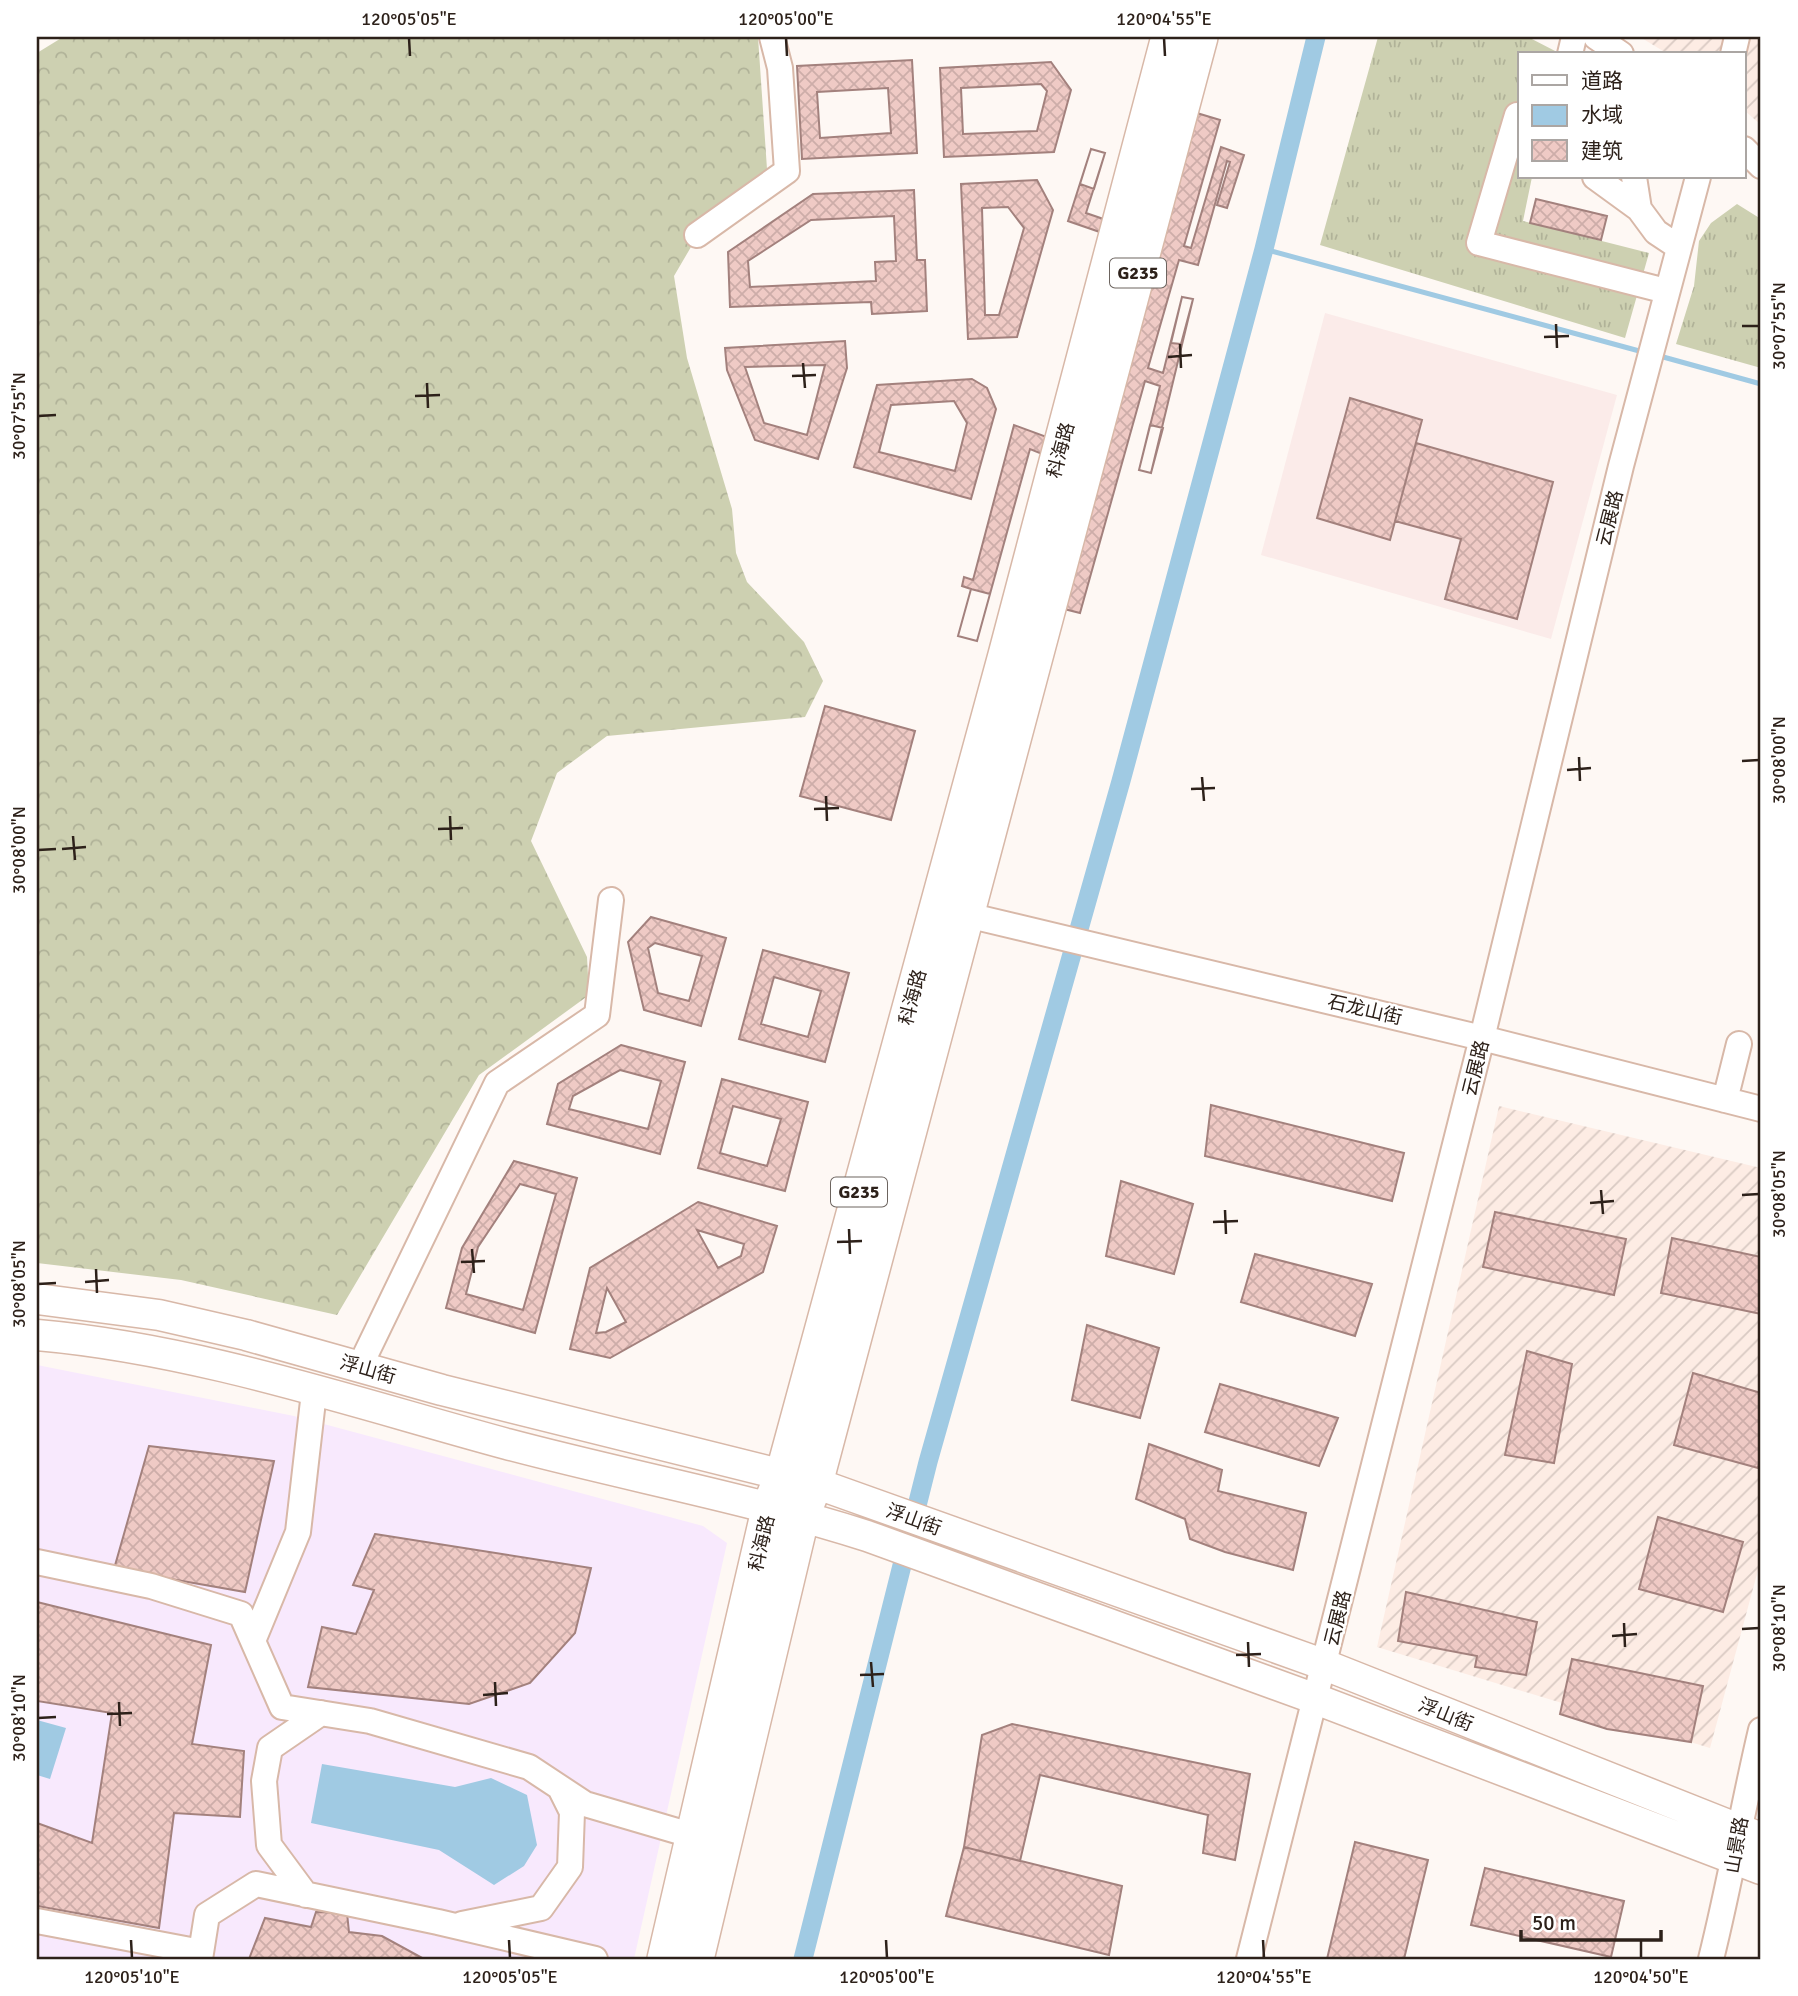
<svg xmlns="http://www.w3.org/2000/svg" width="1798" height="1996" font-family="Signika,'Noto Sans SC',sans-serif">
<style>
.commercial{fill:#fbebe9}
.industrial{fill:url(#industrial-furrows)}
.education{fill:#f8e9fd}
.grass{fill:url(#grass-tufts)}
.forest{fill:url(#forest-crowns)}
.water{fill:#a0cae3}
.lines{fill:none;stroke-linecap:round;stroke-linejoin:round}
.stream{stroke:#a0cae3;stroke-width:5}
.canal{stroke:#a0cae3;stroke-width:19}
.building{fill:url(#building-cross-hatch);stroke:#a3817d;stroke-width:2;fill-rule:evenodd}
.minor-casing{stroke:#d8b8a8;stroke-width:28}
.major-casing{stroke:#d8b8a8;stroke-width:33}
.highway-casing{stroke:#d8b8a8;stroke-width:38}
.minor{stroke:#fff;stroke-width:24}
.major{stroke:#fff;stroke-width:30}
.highway{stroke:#fff;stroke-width:35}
.ticks{fill:none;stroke:#2d211a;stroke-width:2.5}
.labels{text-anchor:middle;stroke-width:5;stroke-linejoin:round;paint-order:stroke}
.shield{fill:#fff;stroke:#6c645f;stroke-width:2}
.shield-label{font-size:18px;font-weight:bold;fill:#2d211a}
.street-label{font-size:19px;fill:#2d211a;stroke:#fff}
.neatline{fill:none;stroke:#2d211a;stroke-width:2.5}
.ticks-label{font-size:18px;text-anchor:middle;fill:#2d211a}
</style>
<defs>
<pattern id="industrial-furrows" width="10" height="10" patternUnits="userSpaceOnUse" patternTransform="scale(1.75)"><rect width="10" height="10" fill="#fdece4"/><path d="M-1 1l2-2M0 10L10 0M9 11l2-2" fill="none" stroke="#d9cac3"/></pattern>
<pattern id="grass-tufts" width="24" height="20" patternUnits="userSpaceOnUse" patternTransform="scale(1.75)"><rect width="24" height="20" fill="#cdd0b1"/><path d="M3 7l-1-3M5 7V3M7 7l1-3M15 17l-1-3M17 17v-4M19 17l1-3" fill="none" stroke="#b0b298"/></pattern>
<pattern id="forest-crowns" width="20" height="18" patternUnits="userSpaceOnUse" patternTransform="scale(1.75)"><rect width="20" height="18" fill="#cdd0b1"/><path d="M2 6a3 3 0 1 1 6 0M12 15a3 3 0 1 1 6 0" fill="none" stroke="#b0b298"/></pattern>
<pattern id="building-cross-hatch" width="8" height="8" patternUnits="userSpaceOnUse" patternTransform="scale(1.75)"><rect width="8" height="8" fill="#efcac5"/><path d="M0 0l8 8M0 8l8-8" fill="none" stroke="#cdada9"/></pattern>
</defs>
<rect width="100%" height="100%" fill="#fef8f4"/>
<path class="commercial" d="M 1325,313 L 1617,395 L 1551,639 L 1261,555 Z"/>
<path class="industrial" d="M 1640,37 L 1761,37 L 1761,125 L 1744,110 L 1744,54 L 1668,54 Z
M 1499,1106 L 1761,1168 L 1761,1559 L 1710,1748 L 1377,1647 Z"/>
<path class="education" d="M 37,1365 L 294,1416 L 703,1526 L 727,1543 L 634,1959 L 37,1959 Z"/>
<path class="grass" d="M 1378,37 L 1528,37 L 1559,53 L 1520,54 L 1520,177 L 1532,177 L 1523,221 L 1649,253 L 1625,338 L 1320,245 Z
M 1737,204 L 1761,219 L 1761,368 L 1676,344 L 1694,286 L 1699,241 L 1711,223 Z"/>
<path class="forest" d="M 63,37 L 758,37 L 767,169 L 698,235 L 674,276 L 687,358 L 732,509 L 736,553 L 747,582 L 804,642 L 823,681 L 805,717 L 607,736 L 557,773 L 531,841 L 587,957 L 589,995 L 479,1075 L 337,1315 L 181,1280 L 37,1263 L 37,53 Z"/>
<path class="water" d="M 37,1720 L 66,1728 L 50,1779 L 37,1775 Z
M 322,1764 L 455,1787 L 491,1778 L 527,1795 L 537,1845 L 524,1866 L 494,1885 L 439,1850 L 311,1823 Z"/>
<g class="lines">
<path class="stream" d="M 1264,249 L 1643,352
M 1656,355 L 1761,384"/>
<path class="canal" d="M 803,1959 L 928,1462 L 1121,781 L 1264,249 L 1316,37"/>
</g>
<path class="building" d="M 912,60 L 917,153 L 802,159 L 797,66 ZM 888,88 L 891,133 L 820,138 L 817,92 Z
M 1051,62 L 1071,90 L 1054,152 L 944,157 L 940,68 ZM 1041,84 L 1047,91 L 1037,131 L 963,134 L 961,88 Z
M 1157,101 L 1220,120 L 1184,246 L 1191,248 L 1221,147 L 1244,155 L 1227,208 L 1217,205 L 1230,162 L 1227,161 L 1198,265 L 1179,260 L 1148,368 L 1163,373 L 1182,297 L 1193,299 L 1151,473 L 1139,470 L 1160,386 L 1145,381 L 1080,613 L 1016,597 L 1055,459 L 1030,449 L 977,641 L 958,636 L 971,589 L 962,586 L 964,577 L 973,580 L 1014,425 L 1060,442 L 1117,238 L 1068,221 L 1091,149 L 1105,153 L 1086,213 L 1121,225 Z
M 1091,149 L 1105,153 L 1094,189 L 1080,184 Z
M 1037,180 L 1053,210 L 1017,337 L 968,339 L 961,184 ZM 1008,207 L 1024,228 L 999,315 L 985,315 L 982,208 Z
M 914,190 L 917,260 L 925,260 L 927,311 L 872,314 L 871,302 L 730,307 L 728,252 L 813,194 ZM 894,216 L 896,261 L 875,262 L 876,281 L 750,287 L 748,261 L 811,220 Z
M 1536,199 L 1607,216 L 1601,240 L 1530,223 Z
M 1182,297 L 1193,299 L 1181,344 L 1171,343 Z
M 845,341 L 847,368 L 818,459 L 755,440 L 727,370 L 725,348 ZM 825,365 L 807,435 L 764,423 L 745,367 Z
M 972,379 L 987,388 L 996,409 L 971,499 L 854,467 L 877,385 ZM 954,401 L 967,423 L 955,471 L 879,452 L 891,405 Z
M 1350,398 L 1422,420 L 1390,540 L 1317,518 Z
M 1150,425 L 1163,428 L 1151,473 L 1139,470 Z
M 1416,443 L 1553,482 L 1517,619 L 1445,599 L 1461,539 L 1395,521 Z
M 971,589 L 990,594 L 977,641 L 958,636 Z
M 825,706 L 915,731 L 891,820 L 800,796 Z
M 651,917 L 726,938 L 701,1026 L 644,1010 L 628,942 ZM 655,943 L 702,956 L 689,1001 L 658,993 L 648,948 Z
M 763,950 L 849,973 L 825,1062 L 739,1039 ZM 774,977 L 821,991 L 808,1037 L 761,1024 Z
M 621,1045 L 685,1062 L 660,1154 L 547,1124 L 558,1084 ZM 620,1070 L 661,1081 L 648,1129 L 569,1109 L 573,1096 Z
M 722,1079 L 808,1102 L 785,1191 L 698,1168 ZM 733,1106 L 781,1119 L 767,1166 L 720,1153 Z
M 1211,1105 L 1404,1153 L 1392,1201 L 1205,1156 Z
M 514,1161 L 577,1178 L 535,1333 L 446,1308 L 462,1248 ZM 520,1184 L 556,1194 L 523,1310 L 466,1294 L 478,1247 Z
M 1121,1181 L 1193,1204 L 1174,1274 L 1106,1256 Z
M 698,1202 L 777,1226 L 763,1272 L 610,1358 L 570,1349 L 590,1268 ZM 697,1230 L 744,1244 L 741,1256 L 718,1268 ZM 607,1288 L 626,1322 L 606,1332 L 596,1333 Z
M 1495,1212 L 1626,1239 L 1614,1295 L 1483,1267 Z
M 1672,1238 L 1761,1257 L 1761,1314 L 1661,1293 Z
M 1255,1254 L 1372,1284 L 1355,1336 L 1241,1302 Z
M 1087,1325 L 1159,1348 L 1140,1418 L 1072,1400 Z
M 1527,1351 L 1572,1364 L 1554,1463 L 1505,1455 Z
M 1693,1373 L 1761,1393 L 1761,1456 L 1758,1468 L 1674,1445 Z
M 1220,1384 L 1338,1418 L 1319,1466 L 1205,1432 Z
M 1149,1444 L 1222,1470 L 1218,1491 L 1306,1513 L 1293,1570 L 1225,1552 L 1190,1539 L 1185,1519 L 1136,1499 Z
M 149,1446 L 274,1461 L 245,1592 L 114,1569 Z
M 1658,1517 L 1743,1542 L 1723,1612 L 1639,1589 Z
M 375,1534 L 591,1568 L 575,1633 L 530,1683 L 469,1704 L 308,1687 L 322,1627 L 356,1634 L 374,1590 L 353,1585 Z
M 1406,1592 L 1537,1622 L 1526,1675 L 1475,1667 L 1477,1656 L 1398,1641 Z
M 37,1602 L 211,1645 L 192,1744 L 244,1751 L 240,1817 L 174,1813 L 159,1928 L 37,1906 L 37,1823 L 92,1843 L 112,1713 L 37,1701 Z
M 1572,1659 L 1703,1686 L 1691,1742 L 1607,1729 L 1560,1714 Z
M 1012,1724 L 1250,1774 L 1235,1860 L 1203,1853 L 1208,1815 L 1040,1775 L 1020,1861 L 964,1847 L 982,1735 Z
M 1355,1842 L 1428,1860 L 1404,1959 L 1327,1959 Z
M 964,1847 L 1122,1886 L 1109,1955 L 946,1916 Z
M 1485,1868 L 1624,1901 L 1611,1957 L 1471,1925 Z
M 316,1912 L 347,1913 L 349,1932 L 382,1936 L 424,1959 L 249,1959 L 265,1918 L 311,1927 Z"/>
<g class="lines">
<defs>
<path id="minor" d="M 1596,37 L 1621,54
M 1570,54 L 1574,37
M 1733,54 L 1737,37
M 1517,115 L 1479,243 L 1666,291
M 1744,149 L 1761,166
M 1595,177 L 1639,209 L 1656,232 L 1677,246
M 1634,177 L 1639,209
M 697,235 L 787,171 L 780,68 L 772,37
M 967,915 L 1482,1038 L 1761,1109
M 1725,1100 L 1739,1044
M 360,1366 L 497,1083 L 597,1015 L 611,900
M 37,1562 L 151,1586 L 241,1614 L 282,1707 L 370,1721 L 529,1767 L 585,1804 L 694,1836
M 253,1641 L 298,1532 L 314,1392
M 306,1895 L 269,1845 L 264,1781 L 270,1748 L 321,1713
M 37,1921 L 201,1952
M 462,1924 L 541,1908 L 570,1867 L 572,1812 L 560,1788
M 200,1959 L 207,1915 L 256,1884 L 438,1922 L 595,1959
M 1249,1959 L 1482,1038 L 1621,466 L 1698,177
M 1711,1959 C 1730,1883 1743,1806 1761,1730"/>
<path id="major" d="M 37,1299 L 159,1315 L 246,1335 L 442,1390 L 815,1483 L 1325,1665 L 1761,1838
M 37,1335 C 197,1349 352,1402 507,1444 C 627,1476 748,1498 867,1536 L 1313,1698 L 1761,1869"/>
<path id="highway" d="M 665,1959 L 770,1506 L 783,1475 L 1006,655 L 1169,37
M 696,1959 L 802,1515 L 815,1483 L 1200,37"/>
</defs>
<use href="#minor" class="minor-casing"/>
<use href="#major" class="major-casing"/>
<use href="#highway" class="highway-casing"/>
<use href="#minor" class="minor"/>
<use href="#major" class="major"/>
<use href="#highway" class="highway"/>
</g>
<path class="ticks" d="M 409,38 L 410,56M 786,38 L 787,56M 1164,38 L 1165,56M 1556,324 L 1557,348M 1742,326 L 1759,326M 1544,337 L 1569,336M 1180,344 L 1181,368M 1168,357 L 1192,355M 803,363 L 805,388M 792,376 L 816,375M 427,383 L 428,408M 415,396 L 440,395M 38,416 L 56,415M 1579,757 L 1580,781M 1742,761 L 1759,760M 1567,770 L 1591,768M 1202,777 L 1204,801M 1191,789 L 1215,788M 826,796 L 827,821M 814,809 L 839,808M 450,816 L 451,840M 438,829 L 463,828M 73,836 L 75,860M 62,849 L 86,847M 38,850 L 56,849M 1601,1190 L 1603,1214M 1742,1195 L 1759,1194M 1590,1203 L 1614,1201M 1225,1210 L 1226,1234M 1213,1222 L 1238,1221M 849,1229 L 850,1254M 837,1242 L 862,1241M 472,1249 L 474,1273M 461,1262 L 485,1261M 96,1269 L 97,1293M 85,1282 L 109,1280M 38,1284 L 56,1283M 1624,1623 L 1625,1647M 1742,1629 L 1759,1628M 1612,1636 L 1637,1634M 1248,1642 L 1249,1667M 1236,1655 L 1261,1654M 871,1662 L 873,1687M 860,1675 L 884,1674M 495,1682 L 496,1706M 483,1695 L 508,1693M 119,1702 L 120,1726M 107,1714 L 132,1713M 38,1718 L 56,1717M 131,1940 L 132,1958M 509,1940 L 510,1958M 886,1940 L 887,1958M 1263,1940 L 1264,1958M 1641,1940 L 1641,1958"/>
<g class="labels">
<g class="shield">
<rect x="1110" y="258.5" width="56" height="29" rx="5"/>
<rect x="831" y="1177.5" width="56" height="29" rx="5"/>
</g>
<g class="shield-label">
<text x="1138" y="279">G235</text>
<text x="859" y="1198">G235</text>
</g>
<g class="street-label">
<text transform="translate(1060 450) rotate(-75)" y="7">科海路</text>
<text transform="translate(1609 518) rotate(-76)" y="7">云展路</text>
<text transform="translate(912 997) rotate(-75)" y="7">科海路</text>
<text transform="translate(1365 1009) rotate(13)" y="7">石龙山街</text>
<text transform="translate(1475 1068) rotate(-76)" y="7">云展路</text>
<text transform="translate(368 1369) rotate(16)" y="7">浮山街</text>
<text transform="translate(914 1519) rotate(20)" y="7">浮山街</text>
<text transform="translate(761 1543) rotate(-77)" y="7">科海路</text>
<text transform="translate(1337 1618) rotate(-76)" y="7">云展路</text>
<text transform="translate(1446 1714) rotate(22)" y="7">浮山街</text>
<text transform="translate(1736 1845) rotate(-80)" y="7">山景路</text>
</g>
</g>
<rect width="1798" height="1996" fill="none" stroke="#ffffff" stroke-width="77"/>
<rect x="1518" y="52" width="228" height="126" fill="#ffffff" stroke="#aba6a3" stroke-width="2"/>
<rect x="1532" y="75" width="35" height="10" fill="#ffffff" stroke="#aba6a3" stroke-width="2"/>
<text x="1581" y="88" font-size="21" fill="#2d211a">道路</text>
<rect x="1532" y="105" width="35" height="21" fill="#a0cae3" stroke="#aba6a3" stroke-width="2"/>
<text x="1581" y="122" font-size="21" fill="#2d211a">水域</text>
<rect x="1532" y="140" width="35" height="21" fill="url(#building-cross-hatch)" stroke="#aba6a3" stroke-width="2"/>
<text x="1581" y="158" font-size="21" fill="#2d211a">建筑</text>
<path d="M1521 1930v10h140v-10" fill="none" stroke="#2d211a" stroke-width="3.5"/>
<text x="1532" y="1930" font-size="21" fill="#2d211a" stroke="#ffffff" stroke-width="5" paint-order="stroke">50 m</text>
<rect x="38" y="38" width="1721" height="1920" class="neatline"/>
<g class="ticks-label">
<text x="409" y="25">120°05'05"E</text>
<text x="786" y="25">120°05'00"E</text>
<text x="1164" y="25">120°04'55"E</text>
<text transform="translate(1779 326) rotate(-90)" y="6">30°07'55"N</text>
<text transform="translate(19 416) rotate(-90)" y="6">30°07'55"N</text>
<text transform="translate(1779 760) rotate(-90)" y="6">30°08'00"N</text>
<text transform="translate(19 850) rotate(-90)" y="6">30°08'00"N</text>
<text transform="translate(1779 1194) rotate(-90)" y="6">30°08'05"N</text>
<text transform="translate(19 1284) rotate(-90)" y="6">30°08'05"N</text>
<text transform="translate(1779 1628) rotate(-90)" y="6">30°08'10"N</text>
<text transform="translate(19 1718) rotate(-90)" y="6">30°08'10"N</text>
<text x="132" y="1983">120°05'10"E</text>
<text x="510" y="1983">120°05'05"E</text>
<text x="887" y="1983">120°05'00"E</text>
<text x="1264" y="1983">120°04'55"E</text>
<text x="1641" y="1983">120°04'50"E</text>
</g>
</svg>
